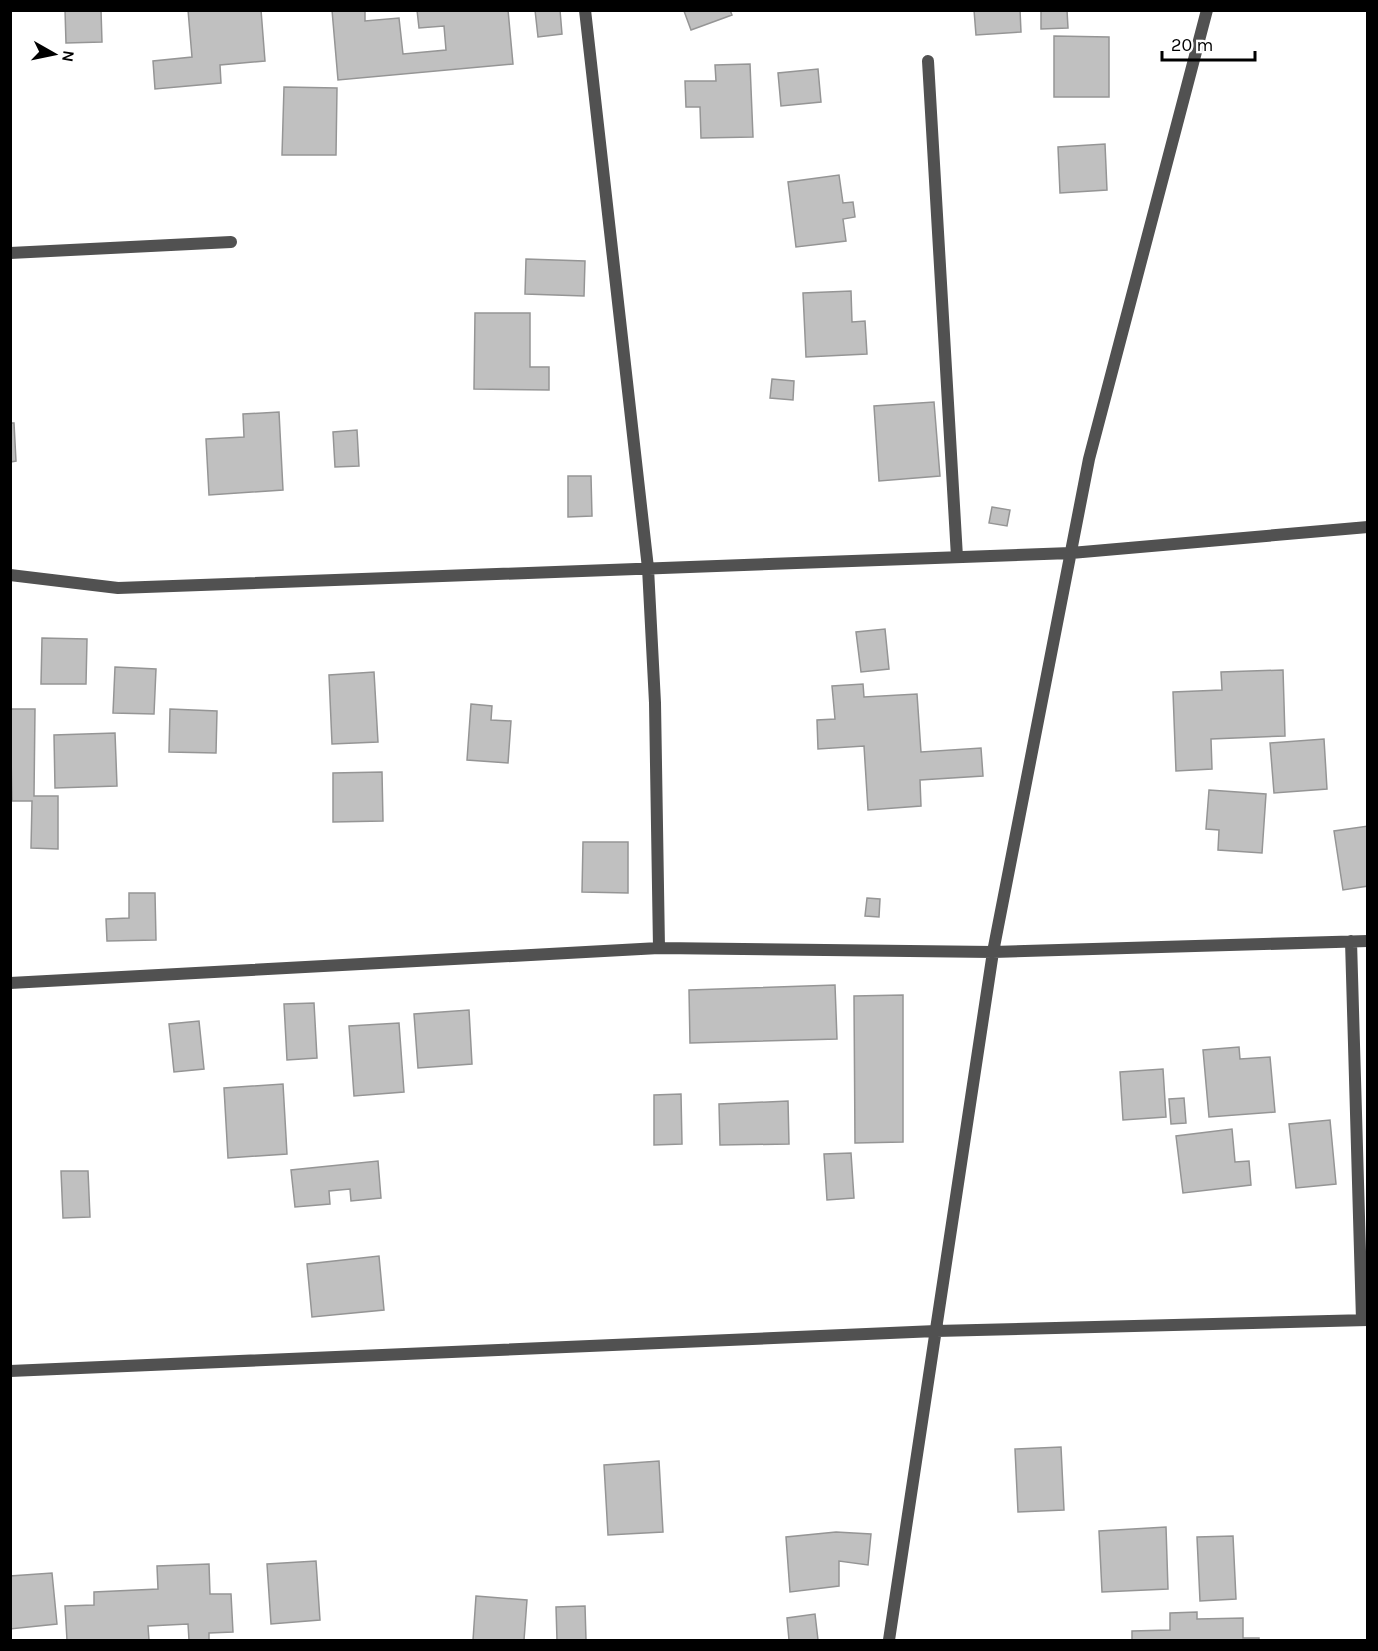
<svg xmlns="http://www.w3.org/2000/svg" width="1378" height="1651" font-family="Karla,sans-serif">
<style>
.building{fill:#c0c0c0;stroke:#959595;stroke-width:1.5}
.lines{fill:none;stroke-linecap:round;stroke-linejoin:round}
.minor{stroke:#515151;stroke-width:12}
</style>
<rect width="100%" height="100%" fill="#fff"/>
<path class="building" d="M 65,10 L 101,10 L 102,42 L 66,43 Z
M 188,10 L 261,10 L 265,61 L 220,65 L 221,83 L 155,89 L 153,61 L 192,57 Z
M 332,10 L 365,10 L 365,21 L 399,18 L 403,54 L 446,50 L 444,26 L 419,28 L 417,10 L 508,10 L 513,64 L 338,80 Z
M 535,10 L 560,10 L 562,34 L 538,37 Z
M 730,10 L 732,15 L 691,30 L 684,11 Z
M 974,10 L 1020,10 L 1021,32 L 976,35 Z
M 1041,10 L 1067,10 L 1068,28 L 1041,29 Z
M 1054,36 L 1109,37 L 1109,97 L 1054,97 Z
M 750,64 L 753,137 L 701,138 L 700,107 L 686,107 L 685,81 L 716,81 L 715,65 Z
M 818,69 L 821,102 L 781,106 L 778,73 Z
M 284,87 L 337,88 L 336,155 L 282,155 Z
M 1105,144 L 1107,190 L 1060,193 L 1058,147 Z
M 839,175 L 843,203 L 853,202 L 855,217 L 843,219 L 846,241 L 796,247 L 788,182 Z
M 526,259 L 585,261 L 584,296 L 525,294 Z
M 851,291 L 852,322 L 865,321 L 867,354 L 806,357 L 803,293 Z
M 475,313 L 530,313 L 530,367 L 549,367 L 549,390 L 474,389 Z
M 772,379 L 794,381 L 793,400 L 770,398 Z
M 934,402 L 940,476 L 879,481 L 874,406 Z
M 279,412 L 283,490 L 209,495 L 206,439 L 244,437 L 243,414 Z
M 10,423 L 14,423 L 16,461 L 10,462 Z
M 357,430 L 359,466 L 335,467 L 333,432 Z
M 568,476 L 591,476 L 592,516 L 568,517 Z
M 992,507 L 1010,510 L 1007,526 L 989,523 Z
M 885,629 L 889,669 L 861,672 L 856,632 Z
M 42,638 L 87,639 L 86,684 L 41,684 Z
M 115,667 L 156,669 L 154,714 L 113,713 Z
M 1283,670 L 1285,736 L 1211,739 L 1212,769 L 1176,771 L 1173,692 L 1222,690 L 1221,672 Z
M 374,672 L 378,742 L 332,744 L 329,675 Z
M 863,684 L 864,697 L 917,694 L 921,752 L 981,748 L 983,776 L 920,780 L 921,806 L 868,810 L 864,746 L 818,749 L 817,720 L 835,719 L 832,686 Z
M 471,704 L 492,706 L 491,720 L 511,721 L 508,763 L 467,760 Z
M 10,709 L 35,709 L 34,796 L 58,796 L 58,849 L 31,848 L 32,801 L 12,801 Z
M 170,709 L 217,711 L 216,753 L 169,752 Z
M 115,733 L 117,786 L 55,788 L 54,735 Z
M 1324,739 L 1327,789 L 1274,793 L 1270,743 Z
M 382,772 L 383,821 L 333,822 L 333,773 Z
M 1209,790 L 1266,794 L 1262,853 L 1218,850 L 1219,830 L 1206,829 Z
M 1368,826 L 1368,886 L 1343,890 L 1334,831 Z
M 583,842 L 628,842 L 628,893 L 582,892 Z
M 129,893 L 155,893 L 156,940 L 107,941 L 106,919 L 129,918 Z
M 867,898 L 880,899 L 879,917 L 865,916 Z
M 835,985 L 837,1039 L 690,1043 L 689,990 Z
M 903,995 L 903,1142 L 855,1143 L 854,996 Z
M 314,1003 L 317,1058 L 287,1060 L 284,1004 Z
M 469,1010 L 472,1064 L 418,1068 L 414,1014 Z
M 199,1021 L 204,1069 L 174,1072 L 169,1024 Z
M 399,1023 L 404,1092 L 354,1096 L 349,1026 Z
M 1239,1047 L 1240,1059 L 1270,1057 L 1275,1112 L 1209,1117 L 1203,1050 Z
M 1163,1069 L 1166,1117 L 1123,1120 L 1120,1072 Z
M 283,1084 L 287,1154 L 228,1158 L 224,1088 Z
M 681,1094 L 682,1144 L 654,1145 L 654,1095 Z
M 1184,1098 L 1186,1123 L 1171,1124 L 1169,1099 Z
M 788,1101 L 789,1144 L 720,1145 L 719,1104 Z
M 1330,1120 L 1336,1184 L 1296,1188 L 1289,1124 Z
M 1232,1129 L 1235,1162 L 1249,1161 L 1251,1185 L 1183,1193 L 1176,1136 Z
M 851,1153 L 854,1198 L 827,1200 L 824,1154 Z
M 378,1161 L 381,1198 L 351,1201 L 350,1189 L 329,1191 L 330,1204 L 295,1207 L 291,1170 Z
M 61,1171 L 88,1171 L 90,1217 L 63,1218 Z
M 379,1256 L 384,1310 L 312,1317 L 307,1264 Z
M 1061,1447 L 1064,1510 L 1018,1512 L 1015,1449 Z
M 659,1461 L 663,1532 L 608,1535 L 604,1465 Z
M 1166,1527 L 1168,1589 L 1102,1592 L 1099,1531 Z
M 836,1532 L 871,1534 L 868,1565 L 839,1561 L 839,1586 L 790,1592 L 786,1537 Z
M 1233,1536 L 1236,1599 L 1200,1601 L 1197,1537 Z
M 316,1561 L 320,1620 L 271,1624 L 267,1564 Z
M 209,1564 L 210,1594 L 231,1594 L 233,1632 L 209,1633 L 209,1640 L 189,1640 L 188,1624 L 148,1626 L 149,1640 L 67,1640 L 65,1606 L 94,1605 L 94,1592 L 158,1589 L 157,1566 Z
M 52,1573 L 57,1624 L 10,1629 L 10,1576 Z
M 476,1596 L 527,1600 L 524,1640 L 473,1640 Z
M 585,1606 L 586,1640 L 557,1640 L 556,1607 Z
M 1197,1612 L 1197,1619 L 1243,1618 L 1243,1638 L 1259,1638 L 1259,1640 L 1132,1640 L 1132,1631 L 1170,1630 L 1170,1613 Z
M 815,1614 L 818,1640 L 789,1640 L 787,1618 Z"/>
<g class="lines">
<path class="minor" d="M 585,10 L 648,568 L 655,703 L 659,948
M 928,61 L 957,557
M 10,253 L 231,242
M 10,575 L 118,588 L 1071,553 L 1368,527
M 1351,941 L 1362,1320
M 10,983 L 659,948 L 993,952 L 1368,941
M 10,1371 L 936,1331 L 1368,1320
M 889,1640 L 993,952 L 1089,459 L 1207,10"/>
</g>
<rect width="1378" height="1651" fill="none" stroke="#000000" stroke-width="24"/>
<g transform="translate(54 54) rotate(99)" stroke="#ffffff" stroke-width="4.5" paint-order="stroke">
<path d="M0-4.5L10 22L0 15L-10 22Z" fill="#000000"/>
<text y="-9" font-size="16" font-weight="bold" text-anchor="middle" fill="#000000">N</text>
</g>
<path d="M1162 51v9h93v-9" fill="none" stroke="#000000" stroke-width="3"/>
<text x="1171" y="51" font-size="18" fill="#000000" stroke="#ffffff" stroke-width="4.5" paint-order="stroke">20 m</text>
</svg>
